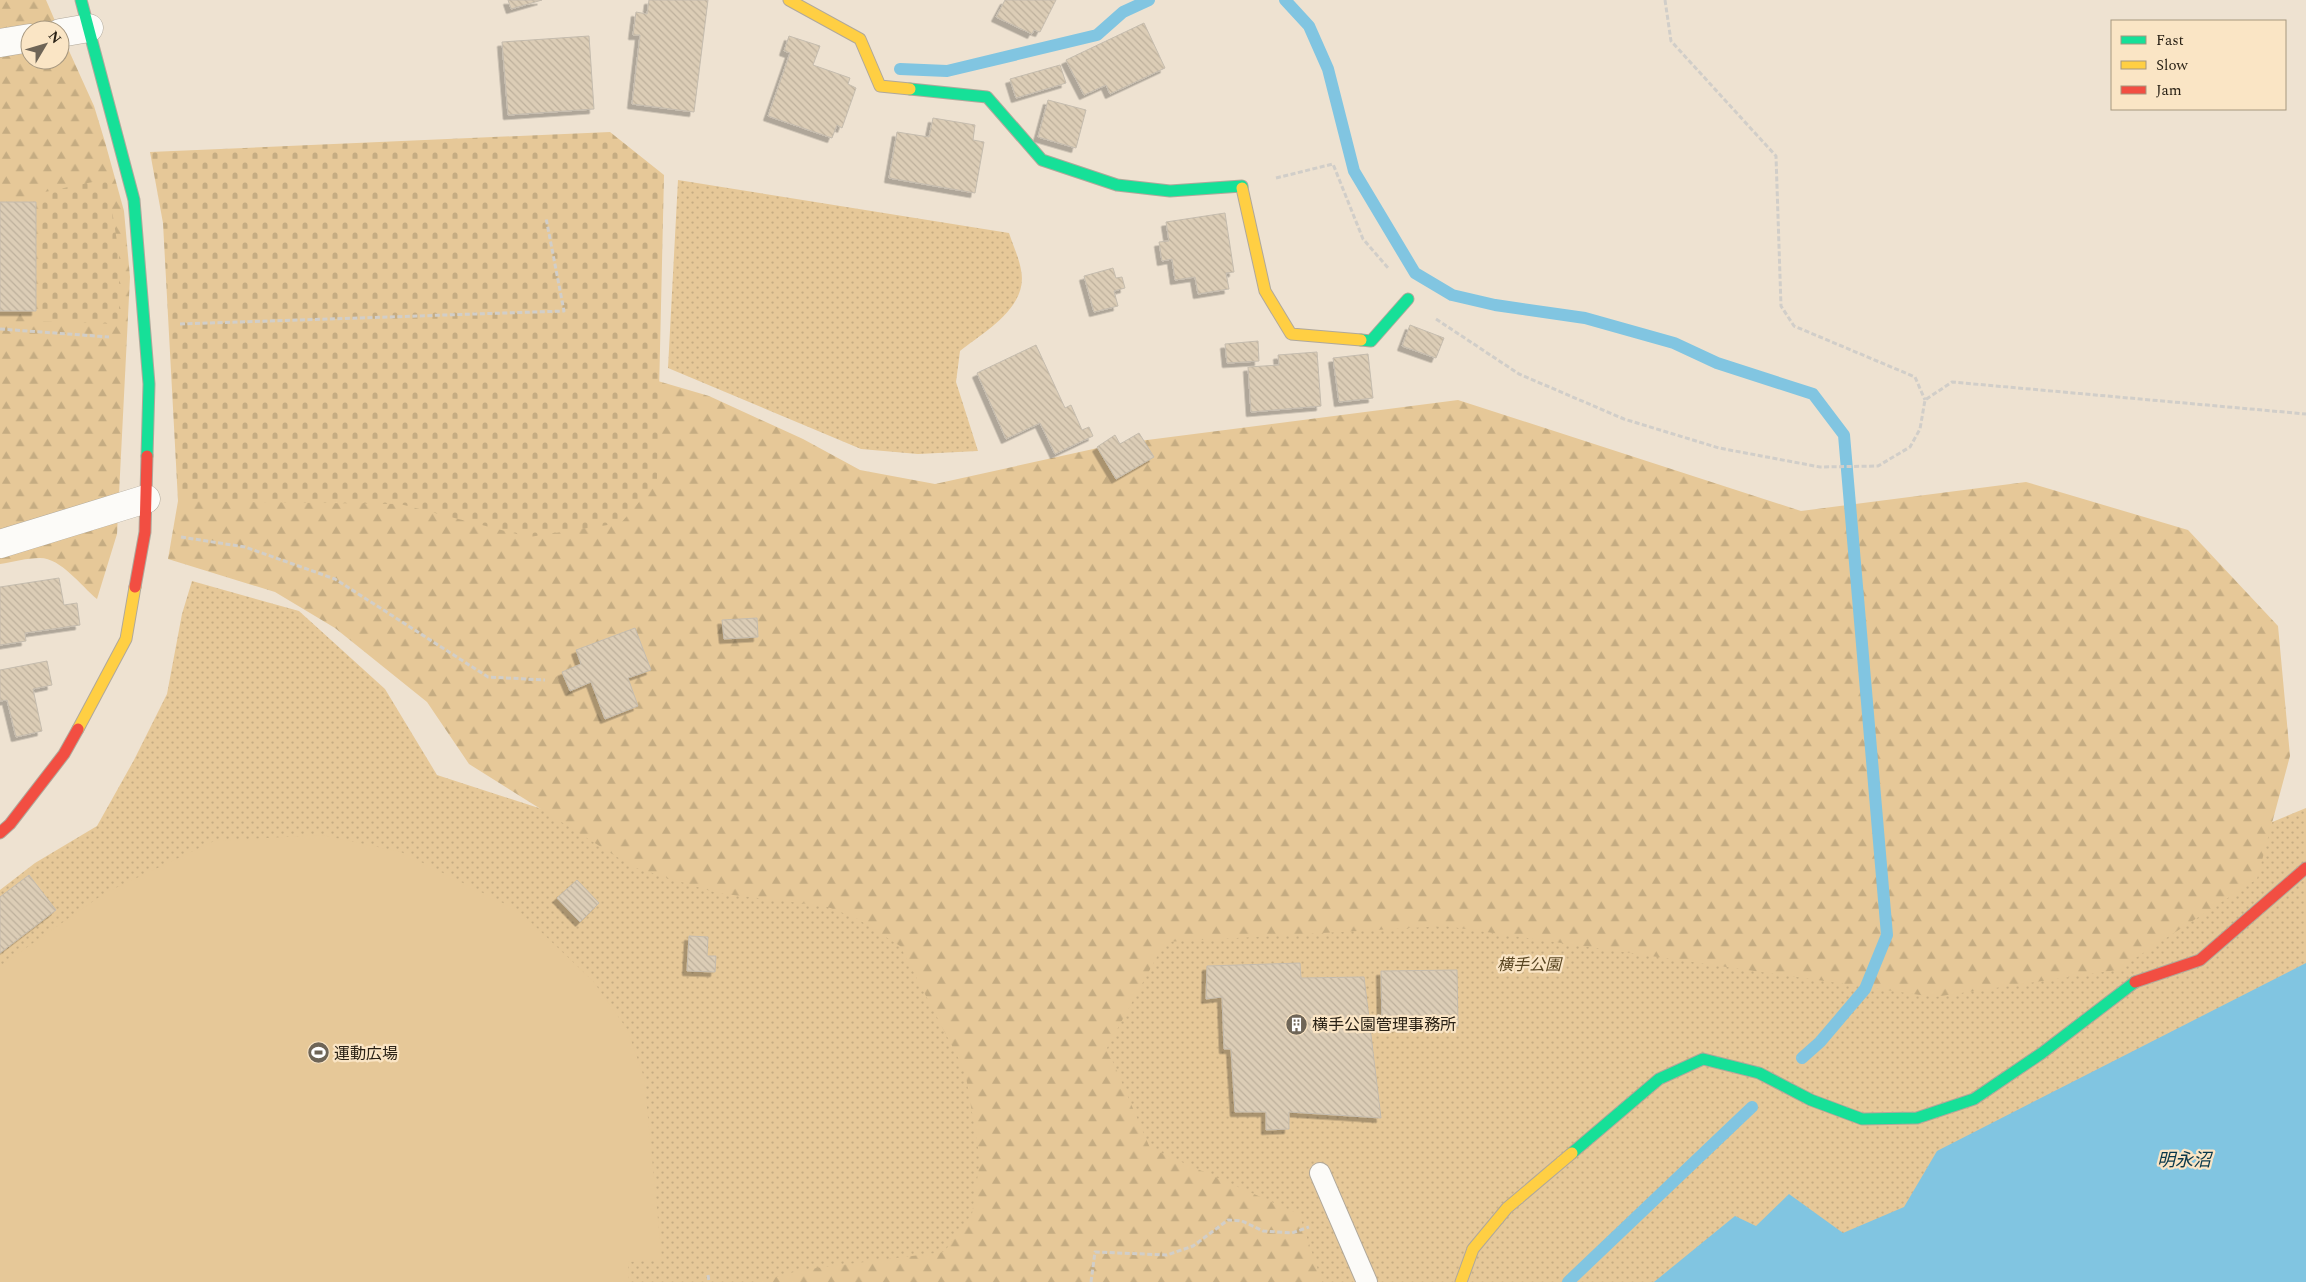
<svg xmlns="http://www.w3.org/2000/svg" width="2306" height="1282" font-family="Spectral,'Noto Sans JP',serif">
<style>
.green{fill:url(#green-dots)}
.forest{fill:url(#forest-firs)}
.cemetery{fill:url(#cemetery-stones)}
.pitch{fill:#e6c898}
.water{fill:#81c5e1}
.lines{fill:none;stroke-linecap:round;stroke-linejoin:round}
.stream{stroke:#81c5e1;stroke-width:12}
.building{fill:url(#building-back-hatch);stroke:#c5bcae;filter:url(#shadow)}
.lane-casing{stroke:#b0a89b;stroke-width:22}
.street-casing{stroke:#b0a89b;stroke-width:29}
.fast-casing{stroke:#b0a89b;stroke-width:13}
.slow-casing{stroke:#b0a89b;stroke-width:13}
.jam-casing{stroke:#b0a89b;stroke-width:13}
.path{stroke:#d1cec9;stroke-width:3;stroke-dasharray:5 2.5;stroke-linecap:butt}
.lane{stroke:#fcfbf8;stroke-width:20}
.street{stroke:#fcfbf8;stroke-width:28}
.fast{stroke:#16e098;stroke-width:11}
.slow{stroke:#ffcf43;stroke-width:11}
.jam{stroke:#f24e42;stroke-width:11}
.labels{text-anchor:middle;stroke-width:4.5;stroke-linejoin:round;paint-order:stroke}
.park-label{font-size:16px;font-style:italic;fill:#5b4723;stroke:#fae5c5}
.poi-label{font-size:16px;fill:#292115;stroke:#fae5c5;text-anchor:start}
.water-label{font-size:18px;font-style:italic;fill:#08374a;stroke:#fae5c5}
</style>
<defs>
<pattern id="green-dots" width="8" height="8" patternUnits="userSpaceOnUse" patternTransform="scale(1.25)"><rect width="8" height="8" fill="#e6c898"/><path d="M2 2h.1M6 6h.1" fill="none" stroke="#c5ac82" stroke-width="1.8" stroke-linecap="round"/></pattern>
<pattern id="forest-firs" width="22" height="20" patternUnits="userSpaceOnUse" patternTransform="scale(1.25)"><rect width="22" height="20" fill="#e6c898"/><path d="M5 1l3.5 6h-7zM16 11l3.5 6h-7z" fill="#c5ac82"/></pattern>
<pattern id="cemetery-stones" width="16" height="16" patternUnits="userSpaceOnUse" patternTransform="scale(1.25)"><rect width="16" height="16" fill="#e6c898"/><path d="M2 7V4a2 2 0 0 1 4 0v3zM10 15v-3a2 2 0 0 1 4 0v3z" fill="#c5ac82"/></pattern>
<pattern id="building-back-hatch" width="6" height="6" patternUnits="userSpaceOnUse" patternTransform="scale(1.25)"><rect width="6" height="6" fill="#dccdb6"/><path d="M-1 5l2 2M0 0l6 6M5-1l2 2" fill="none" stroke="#bdb09c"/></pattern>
<filter id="shadow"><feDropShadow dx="-4.5" dy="4.5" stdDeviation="0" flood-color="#0004"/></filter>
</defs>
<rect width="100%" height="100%" fill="#eee2d1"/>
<path class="green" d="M 678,180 L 1009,233 C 1013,245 1019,258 1021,270 C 1029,307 984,332 960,351 L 956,382 L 978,451 L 918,454 L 861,449 L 668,368 Z
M 192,581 L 299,611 L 385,689 L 437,775 L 582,822 L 2169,865 L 2306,808 L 2306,1282 L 0,1282 L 0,890 L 35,863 L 97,826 L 134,760 L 167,694 L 182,614 Z"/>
<path class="forest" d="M 0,0 L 46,0 L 59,30 L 30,30 L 30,60 L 60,60 L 60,31 L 94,106 L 105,142 L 124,211 L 130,277 L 117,534 L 97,599 C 81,586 61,558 40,558 C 27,558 13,562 0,564 Z
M 610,367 L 709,396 L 803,439 L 860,470 L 935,484 L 1116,444 L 1458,400 L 1801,511 L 2026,482 L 2188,530 L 2278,626 L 2290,756 L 2257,879 L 2117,970 L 1934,997 L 1445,926 L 1165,942 L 1107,1048 L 1150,1148 L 1299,1214 L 1322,1282 L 758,1282 L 801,1270 L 944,1252 L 972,1214 L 980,1160 L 965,1071 L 900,946 L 856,918 L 825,906 L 717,893 L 633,867 L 469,764 L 427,702 L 335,628 L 275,592 L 168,559 L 178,501 L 197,472 Z"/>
<path class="cemetery" d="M 610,132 L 664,175 L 657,481 L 621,523 L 529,537 L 400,504 L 178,501 L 163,223 L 150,152 Z
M 107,179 L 119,254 L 119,324 L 39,321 L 40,193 Z"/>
<path class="pitch" d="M 322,835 L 401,852 L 519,911 L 593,981 L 627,1029 L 644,1077 L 662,1260 L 628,1262 L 629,1282 L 0,1282 L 0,966 L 105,893 L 214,841 Z"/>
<path class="water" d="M 2306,963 L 2306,1282 L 1654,1282 L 1735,1216 L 1756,1226 L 1789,1194 L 1843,1233 L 1904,1207 L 1937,1151 Z"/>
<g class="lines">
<path class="stream" d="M 1285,0 L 1309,26 L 1328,69 L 1354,171 L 1415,273 L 1452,295 L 1495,305 L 1585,318 L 1674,343 L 1717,363 L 1813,394 L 1844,435 L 1887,935 L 1865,989 L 1820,1042 L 1802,1058
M 900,69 L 947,71 L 1097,35 L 1123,12 L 1149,0
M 1568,1282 L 1752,1107"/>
</g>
<path class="building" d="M 508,0 L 542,0 L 511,9 Z
M 649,0 L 708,0 L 694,112 L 632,104 L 640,35 L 633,35 L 636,12 L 647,14 Z
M 1005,0 L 1056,0 L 1040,32 L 1034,30 L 1032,34 L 996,17 Z
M 1144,23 L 1165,68 L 1110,94 L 1106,85 L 1084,95 L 1066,60 Z
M 589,36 L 594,109 L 508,115 L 502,42 Z
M 789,36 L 820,46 L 813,65 L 850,78 L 848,84 L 856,88 L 842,128 L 837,125 L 832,138 L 768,116 L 790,53 L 784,51 Z
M 1060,65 L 1066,83 L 1016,98 L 1010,79 Z
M 1048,100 L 1086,110 L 1076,148 L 1038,137 Z
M 933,118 L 975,125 L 973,140 L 984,142 L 975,193 L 889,178 L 897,132 L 929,137 Z
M 0,202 L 36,202 L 36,311 L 0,311 Z
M 1225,213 L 1234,272 L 1226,273 L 1229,289 L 1198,294 L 1195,277 L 1175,280 L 1172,259 L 1162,261 L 1159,242 L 1169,241 L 1166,222 Z
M 1113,268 L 1116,278 L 1122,277 L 1125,288 L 1114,291 L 1118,306 L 1094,312 L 1084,276 Z
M 1410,325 L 1444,338 L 1436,358 L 1402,346 Z
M 1258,341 L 1259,361 L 1227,363 L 1225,344 Z
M 1036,345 L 1065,408 L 1071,405 L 1082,430 L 1089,427 L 1093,436 L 1055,454 L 1040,423 L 1006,439 L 977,373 Z
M 1317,352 L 1321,406 L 1251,412 L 1248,367 L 1279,365 L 1278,355 Z
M 1368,354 L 1373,398 L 1339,402 L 1333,358 Z
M 1139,433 L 1154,457 L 1116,479 L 1097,447 L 1115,435 L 1120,444 Z
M 59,578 L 64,605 L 77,603 L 80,625 L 25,633 L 26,641 L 0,645 L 0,587 Z
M 757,618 L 758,637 L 724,639 L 722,620 Z
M 635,628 L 651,670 L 628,678 L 638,706 L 605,719 L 591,682 L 570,691 L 562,672 L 581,664 L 576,650 Z
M 47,661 L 52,685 L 33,689 L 42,731 L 16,737 L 7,700 L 0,701 L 0,670 Z
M 29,875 L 56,910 L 0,953 L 0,897 Z
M 577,880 L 599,903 L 580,922 L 557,898 Z
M 689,936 L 708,937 L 707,956 L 716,956 L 715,972 L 687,971 Z
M 1300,963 L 1301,978 L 1364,977 L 1381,1118 L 1289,1112 L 1289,1129 L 1266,1130 L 1266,1112 L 1235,1112 L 1231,1049 L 1224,1049 L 1222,997 L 1206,999 L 1207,966 Z
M 1457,970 L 1458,1026 L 1382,1027 L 1381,971 Z"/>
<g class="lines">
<defs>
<path id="lane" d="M 1320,1173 L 1367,1282"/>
<path id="street" d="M 60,33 L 89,28
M 0,43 L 30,38
M 0,544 L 146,499"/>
<path id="fast" d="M 81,0 L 134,200 L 149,384 L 147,456
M 910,89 L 987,97 L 1042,160 L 1117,185 L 1170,191 L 1242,186 L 1242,188
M 1361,340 L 1371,341 L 1408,299
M 1572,1153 L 1659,1079 L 1703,1059 L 1759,1073 L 1811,1100 L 1862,1119 L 1917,1118 L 1974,1099 L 2042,1053 L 2135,982"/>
<path id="slow" d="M 789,0 L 860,39 L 880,86 L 910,89
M 1242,188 L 1265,291 L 1291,334 L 1361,340
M 78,729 L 126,639 L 135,587
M 1461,1282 L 1473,1249 L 1507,1208 L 1572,1153"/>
<path id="jam" d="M 135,587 L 145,532 L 147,456
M 0,833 L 10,824 L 64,754 L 78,729
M 2135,982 L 2200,960 L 2306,868"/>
</defs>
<use href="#lane" class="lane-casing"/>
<use href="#street" class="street-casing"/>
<use href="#fast" class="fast-casing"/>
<use href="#slow" class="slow-casing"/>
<use href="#jam" class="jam-casing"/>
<path class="path" d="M 1665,0 L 1671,41 L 1776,156 L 1781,306 L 1794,326 L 1915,377 L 1925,400
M 1276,178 L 1333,164 L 1363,239 L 1389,269
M 1436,319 L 1519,374 L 1624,419 L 1719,448 L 1820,467 L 1878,466 L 1910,447 L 1920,429 L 1925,400 L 1952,382 L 2306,414
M 180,324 L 564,311 L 546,218
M 0,329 L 109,337
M 181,537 L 245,547 L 335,579 L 488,677 L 545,680
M 708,1275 L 709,1282
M 1091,1282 L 1095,1252 L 1167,1255 L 1193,1246 L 1228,1220 L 1242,1221 L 1263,1231 L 1292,1233 L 1309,1227"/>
<use href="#lane" class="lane"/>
<use href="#street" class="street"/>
<use href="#fast" class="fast"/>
<use href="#slow" class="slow"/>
<use href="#jam" class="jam"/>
</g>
<defs>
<symbol id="building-disc" viewBox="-11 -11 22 22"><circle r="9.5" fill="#6e6557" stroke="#fae5c5"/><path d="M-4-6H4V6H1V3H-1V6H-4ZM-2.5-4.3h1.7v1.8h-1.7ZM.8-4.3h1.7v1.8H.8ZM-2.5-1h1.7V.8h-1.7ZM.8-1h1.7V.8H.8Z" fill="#fff"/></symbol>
<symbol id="stadium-disc" viewBox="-11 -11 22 22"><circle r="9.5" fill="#6e6557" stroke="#fae5c5"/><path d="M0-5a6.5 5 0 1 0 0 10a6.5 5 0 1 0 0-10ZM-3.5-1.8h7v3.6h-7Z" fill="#fff"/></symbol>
</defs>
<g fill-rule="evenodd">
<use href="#building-disc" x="1284" y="1012" width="25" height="25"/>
<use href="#stadium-disc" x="306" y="1040" width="25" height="25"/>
</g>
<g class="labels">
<g class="park-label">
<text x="1529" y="970">横手公園</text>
</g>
<g class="poi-label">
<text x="1312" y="1030">横手公園管理事務所</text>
<text x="334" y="1059">運動広場</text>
</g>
<g class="water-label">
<text x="2184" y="1166">明永沼</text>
</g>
</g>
<rect x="2111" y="20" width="175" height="90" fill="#fae5c5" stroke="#a6977f"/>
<rect x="2121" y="36" width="25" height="8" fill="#16e098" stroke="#a6977f"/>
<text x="2156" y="45" font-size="15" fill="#292115">Fast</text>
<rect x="2121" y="61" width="25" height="8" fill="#ffcf43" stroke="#a6977f"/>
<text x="2156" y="70" font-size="15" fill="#292115">Slow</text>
<rect x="2121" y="86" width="25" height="8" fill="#f24e42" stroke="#a6977f"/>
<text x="2156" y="95" font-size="15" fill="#292115">Jam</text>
<g transform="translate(45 45) rotate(52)"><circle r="24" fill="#fae5c5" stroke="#a6977f"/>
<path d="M0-4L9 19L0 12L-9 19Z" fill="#6e6557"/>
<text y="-8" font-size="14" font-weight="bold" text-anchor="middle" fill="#292115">N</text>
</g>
</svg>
